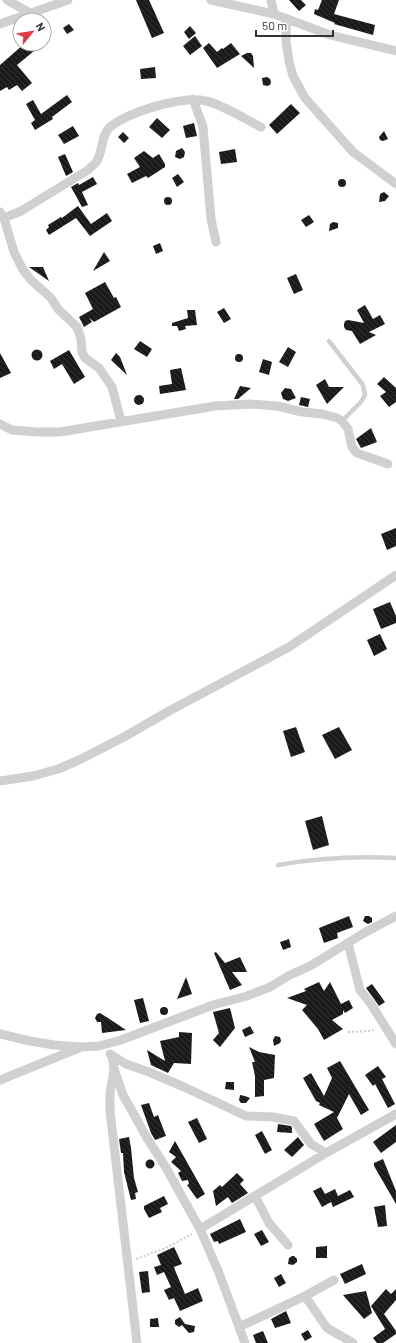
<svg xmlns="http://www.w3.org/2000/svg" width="396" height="1343" font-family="Barlow,sans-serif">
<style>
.building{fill:url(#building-back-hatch)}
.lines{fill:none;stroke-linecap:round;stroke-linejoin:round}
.path{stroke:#cdcdcd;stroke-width:2;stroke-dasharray:2 2;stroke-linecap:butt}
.lane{stroke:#d0d0d0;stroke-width:4.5}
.street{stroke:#d0d0d0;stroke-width:9}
</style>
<defs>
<pattern id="building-back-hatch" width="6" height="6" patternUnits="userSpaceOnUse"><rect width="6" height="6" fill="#1a1a1a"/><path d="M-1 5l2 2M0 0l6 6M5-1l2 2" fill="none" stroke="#333"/></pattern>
</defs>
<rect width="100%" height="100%" fill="#fff"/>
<path class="building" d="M 136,0 L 149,0 L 164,33 L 152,38 Z
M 289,0 L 301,0 L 306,5 L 299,11 Z
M 322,0 L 339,0 L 334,14 L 375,25 L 373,35 L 334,24 L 335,23 L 314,14 L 315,9 L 318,10 Z
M 69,24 L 74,30 L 67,34 L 63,28 Z
M 190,26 L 196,33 L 189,39 L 184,32 Z
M 195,36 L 202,46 L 190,55 L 183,46 Z
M 209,43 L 217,52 L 222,48 L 223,49 L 231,43 L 240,54 L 217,68 L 203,48 Z
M 24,44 L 29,44 L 34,51 L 17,65 L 32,83 L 22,91 L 17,85 L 9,90 L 7,87 L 0,91 L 0,65 Z
M 247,53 L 251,53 L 253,56 L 254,68 L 241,56 Z
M 155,67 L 156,78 L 141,79 L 140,69 Z
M 267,77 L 270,79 L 271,82 L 270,85 L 267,86 L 263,85 L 262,78 Z
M 67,95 L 72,102 L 52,117 L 53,119 L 35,130 L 31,123 L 35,120 L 26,104 L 33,100 L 41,114 Z
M 291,104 L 300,113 L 277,134 L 269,125 Z
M 157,118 L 170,130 L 162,138 L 149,127 Z
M 194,123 L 197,136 L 186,138 L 183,126 Z
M 73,126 L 79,136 L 64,144 L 58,135 Z
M 384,131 L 388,139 L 383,141 L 380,140 L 379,137 Z
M 123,132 L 129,138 L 124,143 L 118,137 Z
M 182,148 L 185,152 L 184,157 L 180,159 L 175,157 L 176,151 Z
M 235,149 L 237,162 L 221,164 L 219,152 Z
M 144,151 L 153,158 L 159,154 L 165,164 L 165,167 L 148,178 L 146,176 L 132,183 L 127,174 L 140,167 L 134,158 Z
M 65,154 L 73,172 L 66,176 L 58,157 Z
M 178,174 L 184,182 L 177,187 L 172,178 Z
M 93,177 L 97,184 L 82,192 L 88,205 L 82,207 L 71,187 L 78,183 L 79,185 Z
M338 183a4 4 0 1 1 8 0a4 4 0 1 1-8 0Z
M 384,192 L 389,196 L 385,201 L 379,202 L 380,194 Z
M164 201a4 4 0 1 1 8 0a4 4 0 1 1-8 0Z
M 78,206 L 91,224 L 107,213 L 112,221 L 90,236 L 76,218 L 49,235 L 46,230 L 49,227 L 48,225 L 61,217 L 62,218 Z
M 309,215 L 314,222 L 306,227 L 301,220 Z
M 333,222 L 338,223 L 338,228 L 329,231 L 330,224 Z
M 160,243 L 163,251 L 156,254 L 153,246 Z
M 104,252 L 110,261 L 93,271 Z
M 29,267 L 43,267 L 49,281 Z
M 296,274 L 303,290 L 294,294 L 287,278 Z
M 105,282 L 114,298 L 116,297 L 121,307 L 94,322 L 89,318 L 92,322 L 84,327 L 79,317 L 93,309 L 85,293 Z
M 365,305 L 373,319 L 380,315 L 385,324 L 369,332 L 376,335 L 360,344 L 352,331 L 346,330 L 344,327 L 344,324 L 345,321 L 348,320 L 364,323 L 357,310 Z
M 224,308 L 231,319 L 224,323 L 217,312 Z
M 187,310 L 195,310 L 197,325 L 185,326 L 186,329 L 179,331 L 177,326 L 172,326 L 172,323 L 188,318 Z
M 140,341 L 152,349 L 147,357 L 134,349 Z
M 288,347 L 296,352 L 288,367 L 279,362 Z
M31.5 355a5.5 5.5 0 1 1 11 0a5.5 5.5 0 1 1-11 0Z
M 69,350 L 85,377 L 74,384 L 62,364 L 54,369 L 50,361 Z
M 0,353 L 11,373 L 0,378 Z
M 116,353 L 120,357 L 127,375 L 111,360 Z
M235 358a4 4 0 1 1 8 0a4 4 0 1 1-8 0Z
M 263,359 L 272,362 L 269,375 L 259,372 Z
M 181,368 L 186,390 L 160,394 L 159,386 L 172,384 L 170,370 Z
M 384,377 L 396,388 L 396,402 L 389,407 L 380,396 L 386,392 L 377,384 Z
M 325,379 L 329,387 L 344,387 L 327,404 L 316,385 Z
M 240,386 L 251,388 L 238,399 L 234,399 Z
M 285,388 L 291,389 L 296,398 L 288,401 L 283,399 L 281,393 Z
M134 400a5 5 0 1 1 10 0a5 5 0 1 1-10 0Z
M 301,397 L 310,399 L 308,407 L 299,405 Z
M 371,428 L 377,442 L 361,448 L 356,439 Z
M 396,528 L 396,546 L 387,550 L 381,534 Z
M 390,602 L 396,616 L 396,623 L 381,629 L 373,609 Z
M 380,634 L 387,649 L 374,656 L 367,640 Z
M 296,727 L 305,752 L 291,757 L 283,731 Z
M 339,727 L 352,750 L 335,759 L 322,735 Z
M 322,816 L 329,845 L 313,850 L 305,821 Z
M 349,916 L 353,927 L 337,933 L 338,938 L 324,943 L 319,928 Z
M 365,916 L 369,916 L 372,918 L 372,922 L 368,924 L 363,921 Z
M 289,939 L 291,947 L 283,950 L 280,942 Z
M 216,952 L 225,963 L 240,957 L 247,972 L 232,972 L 242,985 L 230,990 L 214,953 Z
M 186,977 L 192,994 L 177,999 Z
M 319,982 L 324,991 L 330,982 L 341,1004 L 349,1000 L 353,1008 L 345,1013 L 343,1010 L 343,1014 L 332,1020 L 343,1029 L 324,1040 L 318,1029 L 302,1010 L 307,1005 L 287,998 L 306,991 L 304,989 Z
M 372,984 L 385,1002 L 379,1006 L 366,988 Z
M 143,998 L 149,1021 L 140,1023 L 134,1000 Z
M160 1011a4 4 0 1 1 8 0a4 4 0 1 1-8 0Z
M 230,1008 L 235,1028 L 220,1047 L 213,1040 L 219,1033 L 213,1012 Z
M 100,1013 L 108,1018 L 126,1030 L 102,1033 L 101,1022 L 97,1022 L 95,1018 L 97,1014 Z
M 250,1026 L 254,1033 L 245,1037 L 242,1030 Z
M 179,1032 L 192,1033 L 191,1064 L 174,1063 L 168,1073 L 151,1065 L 147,1050 L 165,1061 L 160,1041 L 179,1037 Z
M 275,1036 L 280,1037 L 281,1041 L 280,1043 L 274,1046 L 273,1040 Z
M 249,1047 L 259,1052 L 275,1055 L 274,1078 L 264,1080 L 264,1096 L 255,1097 L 255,1076 L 252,1062 L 255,1062 Z
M 340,1061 L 369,1110 L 361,1115 L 349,1094 L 337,1118 L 343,1129 L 324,1141 L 314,1124 L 334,1112 L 319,1105 L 320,1103 L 316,1101 L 303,1078 L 311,1073 L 324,1096 L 332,1078 L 327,1068 Z
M 378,1066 L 386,1077 L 382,1079 L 395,1104 L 388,1108 L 375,1084 L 373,1086 L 365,1075 Z
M 226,1082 L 234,1082 L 234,1090 L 225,1089 Z
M 240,1095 L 245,1096 L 250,1098 L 246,1103 L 241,1103 L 239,1100 Z
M 149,1103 L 154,1117 L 158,1115 L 166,1136 L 155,1140 L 151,1133 L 141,1105 Z
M 197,1118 L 207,1139 L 199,1143 L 188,1122 Z
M 278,1124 L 291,1126 L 292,1128 L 292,1133 L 277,1132 Z
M 396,1125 L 396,1142 L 381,1153 L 373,1142 Z
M 262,1131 L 272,1150 L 265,1154 L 255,1135 Z
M 129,1137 L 131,1148 L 134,1178 L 138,1192 L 135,1193 L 136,1199 L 131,1200 L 124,1172 L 123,1153 L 121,1153 L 119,1139 Z
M 298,1137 L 304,1145 L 292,1157 L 284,1150 Z
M 175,1141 L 205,1194 L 197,1199 L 187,1185 L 189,1184 L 188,1180 L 182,1181 L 178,1173 L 181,1171 L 171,1162 L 176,1157 L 169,1152 Z
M 383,1159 L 396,1191 L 396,1204 L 374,1166 L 374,1163 Z
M145.5 1164a4.5 4.5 0 1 1 9 0a4.5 4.5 0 1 1-9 0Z
M 237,1173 L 244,1180 L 240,1184 L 248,1193 L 232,1203 L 228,1197 L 216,1206 L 213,1191 L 220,1185 L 222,1187 Z
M 321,1187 L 325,1194 L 335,1189 L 338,1196 L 350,1190 L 354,1197 L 333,1207 L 331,1202 L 322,1207 L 313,1191 Z
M 164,1196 L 168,1204 L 160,1208 L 162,1212 L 149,1218 L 144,1209 L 144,1206 Z
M 385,1205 L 387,1226 L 378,1227 L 374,1207 Z
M 240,1219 L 246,1232 L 219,1244 L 218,1241 L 214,1242 L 210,1234 Z
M 262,1230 L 269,1242 L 261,1246 L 254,1234 Z
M 327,1246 L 327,1258 L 316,1258 L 316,1247 Z
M 174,1247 L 182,1264 L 174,1267 L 175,1270 L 185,1294 L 198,1288 L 203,1301 L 180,1311 L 174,1298 L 169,1300 L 164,1290 L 171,1287 L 164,1272 L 157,1275 L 154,1267 L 161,1265 L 157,1255 Z
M 292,1256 L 294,1256 L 297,1259 L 297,1262 L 293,1265 L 288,1264 L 289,1258 Z
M 362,1264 L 366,1274 L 345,1284 L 340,1274 Z
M 148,1271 L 150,1292 L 142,1293 L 139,1272 Z
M 281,1274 L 286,1283 L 279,1287 L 274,1278 Z
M 386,1289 L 391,1294 L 396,1289 L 396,1300 L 384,1314 L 396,1331 L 396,1334 L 383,1343 L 377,1343 L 373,1338 L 385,1329 L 371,1306 Z
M 366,1291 L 372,1313 L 364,1319 L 343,1295 Z
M 286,1311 L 291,1323 L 275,1328 L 271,1319 Z
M 180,1317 L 185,1324 L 195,1326 L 194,1332 L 189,1333 L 182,1325 L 179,1327 L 175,1324 L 175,1320 Z
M 158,1318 L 159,1327 L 150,1327 L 150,1319 Z
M 308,1330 L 312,1337 L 305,1341 L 301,1334 Z
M 263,1331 L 268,1343 L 256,1343 L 253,1335 Z"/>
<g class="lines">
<path class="path" d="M 348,1032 L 371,1031 L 376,1029
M 136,1259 L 168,1247 L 192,1234"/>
<path class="lane" d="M 329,341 L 363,385 L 365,395 L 361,402 L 342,421
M 278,865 C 317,858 356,856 396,858"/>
<path class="street" d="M 7,0 L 30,13
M 211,0 L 274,14 L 330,35 L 396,51
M 271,0 L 274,14
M 286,19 L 286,41 L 289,61 L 293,76 L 305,98 L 353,152 L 396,184
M 0,24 L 68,0
M 193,99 L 203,127 L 211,219 L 216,242
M 0,212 L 4,218 L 14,252 L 23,270 L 31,280 L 51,298 L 58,309 L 77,327 L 81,339 L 82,352 L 85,358 L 99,368 L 112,387 L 121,421
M 4,218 L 21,211 L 88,170 C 91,167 95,164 97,161 C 103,151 101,135 110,127 C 129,112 182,95 206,101 C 221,104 247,120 261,127
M 0,424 L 12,430 L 37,432 L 60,432 L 215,406 L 250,404 L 277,406 L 302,412 L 323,414 L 337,418 L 342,421 L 348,429 L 352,447 L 357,453 L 388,464
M 0,781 L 33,776 L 58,769 L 79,760 L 124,737 L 169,711 L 289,647 L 396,575
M 348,943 L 360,990 L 371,1004 L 396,1044
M 0,1034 L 30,1041 L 54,1045 L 80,1047 L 99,1046 L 121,1040 L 213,1005 L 247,996 L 270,987 L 290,975 L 310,966 L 364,933 L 396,916
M 110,1054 L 126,1064 L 149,1072 L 184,1087 L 246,1116 L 273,1117 L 294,1121 L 311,1144 L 326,1153
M 112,1056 L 114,1069 L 123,1095 L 147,1138 L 165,1166 L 200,1229 L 219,1273 L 245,1343
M 114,1070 L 110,1093 L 110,1111 L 137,1343
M 0,1080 L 79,1048
M 255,1196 L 269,1223 L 288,1245
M 200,1229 L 326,1153 L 396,1114
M 305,1296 L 327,1328 L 353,1343
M 239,1327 L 305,1296 L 334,1280"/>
</g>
<g transform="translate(32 32) rotate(60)"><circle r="19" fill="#ffffff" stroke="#adadad"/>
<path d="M0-3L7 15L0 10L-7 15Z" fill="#e63946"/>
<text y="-6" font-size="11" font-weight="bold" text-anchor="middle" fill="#333333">N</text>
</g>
<path d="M256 30v6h77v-6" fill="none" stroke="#333333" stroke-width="2"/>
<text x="262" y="30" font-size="12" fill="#333333" stroke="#ffffff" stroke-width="3" paint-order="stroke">50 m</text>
</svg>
